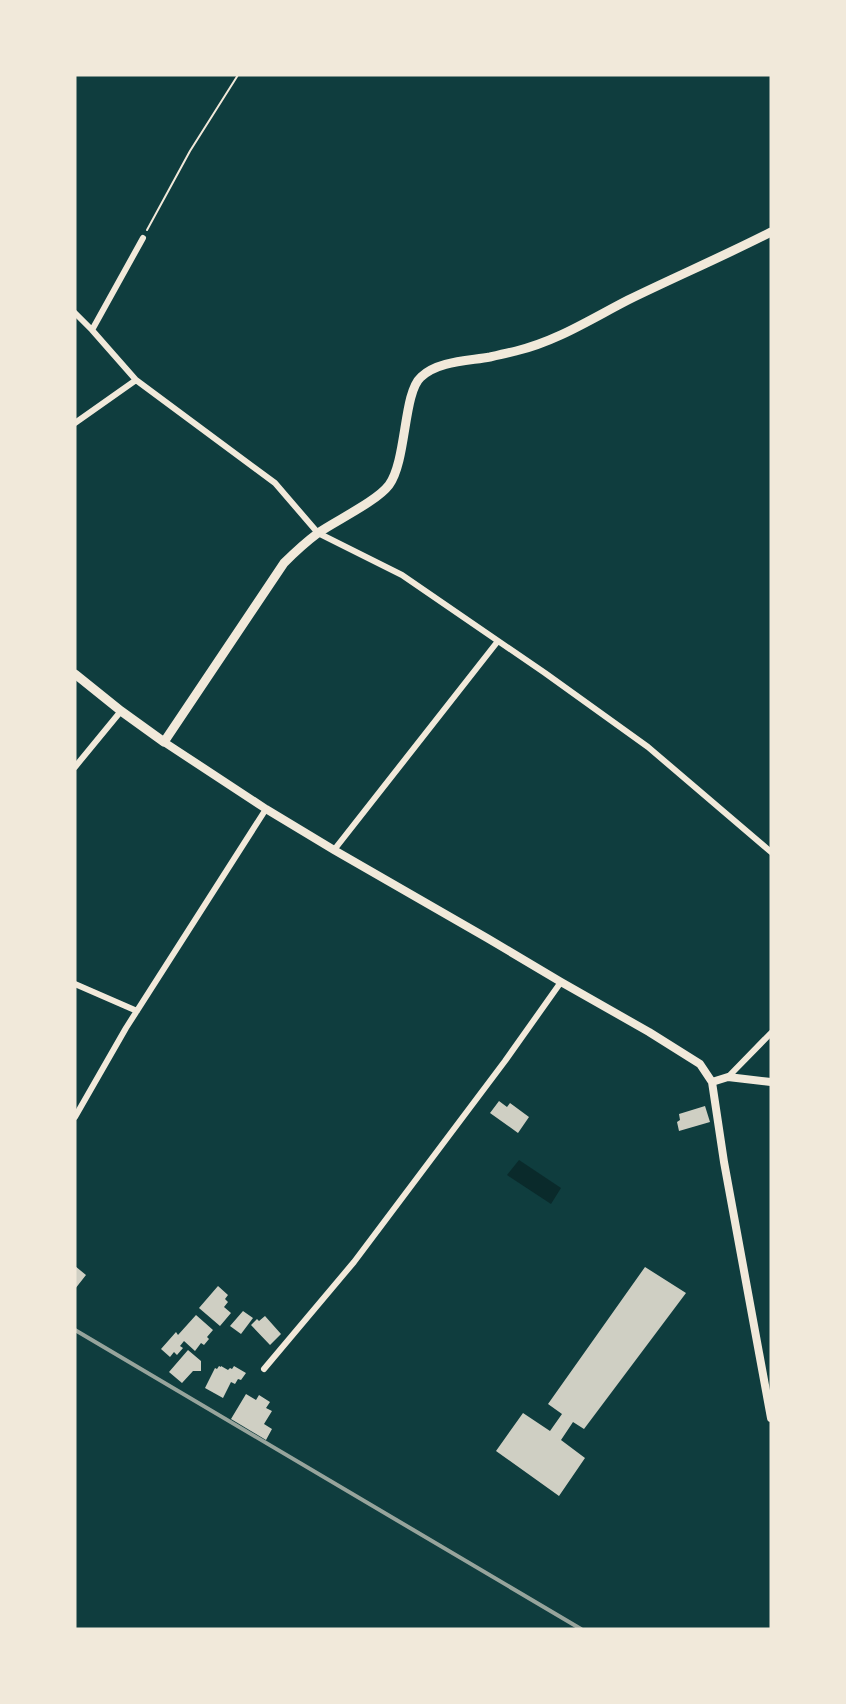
<svg xmlns="http://www.w3.org/2000/svg" width="846" height="1704" font-family="'Zilla Slab',serif">
<style>
.water{fill:#0a2a2b}
.building{fill:#cfcfc3}
.lines{fill:none;stroke-linecap:round;stroke-linejoin:round}
.path{stroke:#f1e9da;stroke-width:2}
.minor{stroke:#f1e9da;stroke-width:6}
.tertiary{stroke:#f1e9da;stroke-width:8}
.secondary{stroke:#f1e9da;stroke-width:9}
.rail{stroke:#97a49c;stroke-width:4}
</style>
<rect width="100%" height="100%" fill="#0f3d3e"/>
<path class="water" d="M 519,1160 L 561,1188 L 551,1204 L 507,1175 Z"/>
<path class="building" d="M 499,1101 L 507,1107 L 510,1103 L 529,1117 L 518,1133 L 490,1113 Z
M 705,1106 L 710,1122 L 679,1131 L 677,1122 L 680,1120 L 679,1114 Z
M 75,1266 L 86,1275 L 75,1289 Z
M 645,1267 L 686,1293 L 584,1429 L 573,1422 L 561,1440 L 585,1458 L 559,1496 L 496,1451 L 523,1413 L 550,1431 L 562,1414 L 548,1404 Z
M 218,1286 L 228,1295 L 225,1299 L 228,1302 L 224,1307 L 231,1313 L 220,1326 L 199,1308 Z
M 243,1311 L 253,1318 L 241,1334 L 230,1326 Z
M 196,1315 L 213,1330 L 207,1337 L 209,1339 L 204,1345 L 201,1343 L 195,1351 L 184,1341 L 180,1346 L 183,1348 L 177,1355 L 174,1352 L 170,1357 L 161,1349 L 176,1332 L 178,1335 Z
M 265,1316 L 281,1334 L 270,1345 L 251,1325 L 257,1319 L 259,1321 Z
M 188,1350 L 201,1361 L 201,1371 L 193,1371 L 182,1383 L 169,1372 Z
M 219,1366 L 221,1367 L 221,1366 L 228,1370 L 230,1368 L 232,1369 L 234,1366 L 246,1373 L 241,1380 L 238,1379 L 235,1384 L 231,1382 L 223,1398 L 205,1388 L 215,1368 L 217,1369 Z
M 246,1394 L 256,1400 L 259,1395 L 270,1402 L 266,1408 L 272,1411 L 264,1424 L 272,1429 L 266,1440 L 231,1419 Z"/>
<g class="lines">
<path class="path" d="M 147,230 L 190,151 L 238,75"/>
<path class="minor" d="M 75,313 L 92,330 L 136,380 L 275,483 L 318,533 L 402,575 L 545,673 L 648,747 L 771,852
M 92,330 L 143,238
M 75,423 L 136,380
M 75,767 L 121,711
M 334,850 L 498,641
M 75,984 L 137,1011
M 728,1077 L 771,1033
M 75,1117 L 126,1028 L 266,809
M 264,1369 L 354,1262 L 505,1061 L 561,982"/>
<path class="tertiary" d="M 164,742 L 266,809 L 334,850 L 487,938 L 561,982 L 649,1032 L 700,1064 L 712,1082 L 724,1162 L 771,1418
M 712,1082 L 728,1077 L 771,1082"/>
<path class="secondary" d="M 75,674 L 121,711 L 164,742 L 284,563 C 295,552 306,542 318,533 C 337,520 377,501 389,485 C 407,460 403,393 421,377 C 438,361 468,361 490,357 C 499,355 508,353 516,351 C 557,341 591,319 628,300 C 675,277 724,256 771,232"/>
<path class="rail" d="M 75,1330 L 581,1629"/>
</g>
<rect width="846" height="1704" fill="none" stroke="#f1e9da" stroke-width="153"/>
</svg>
